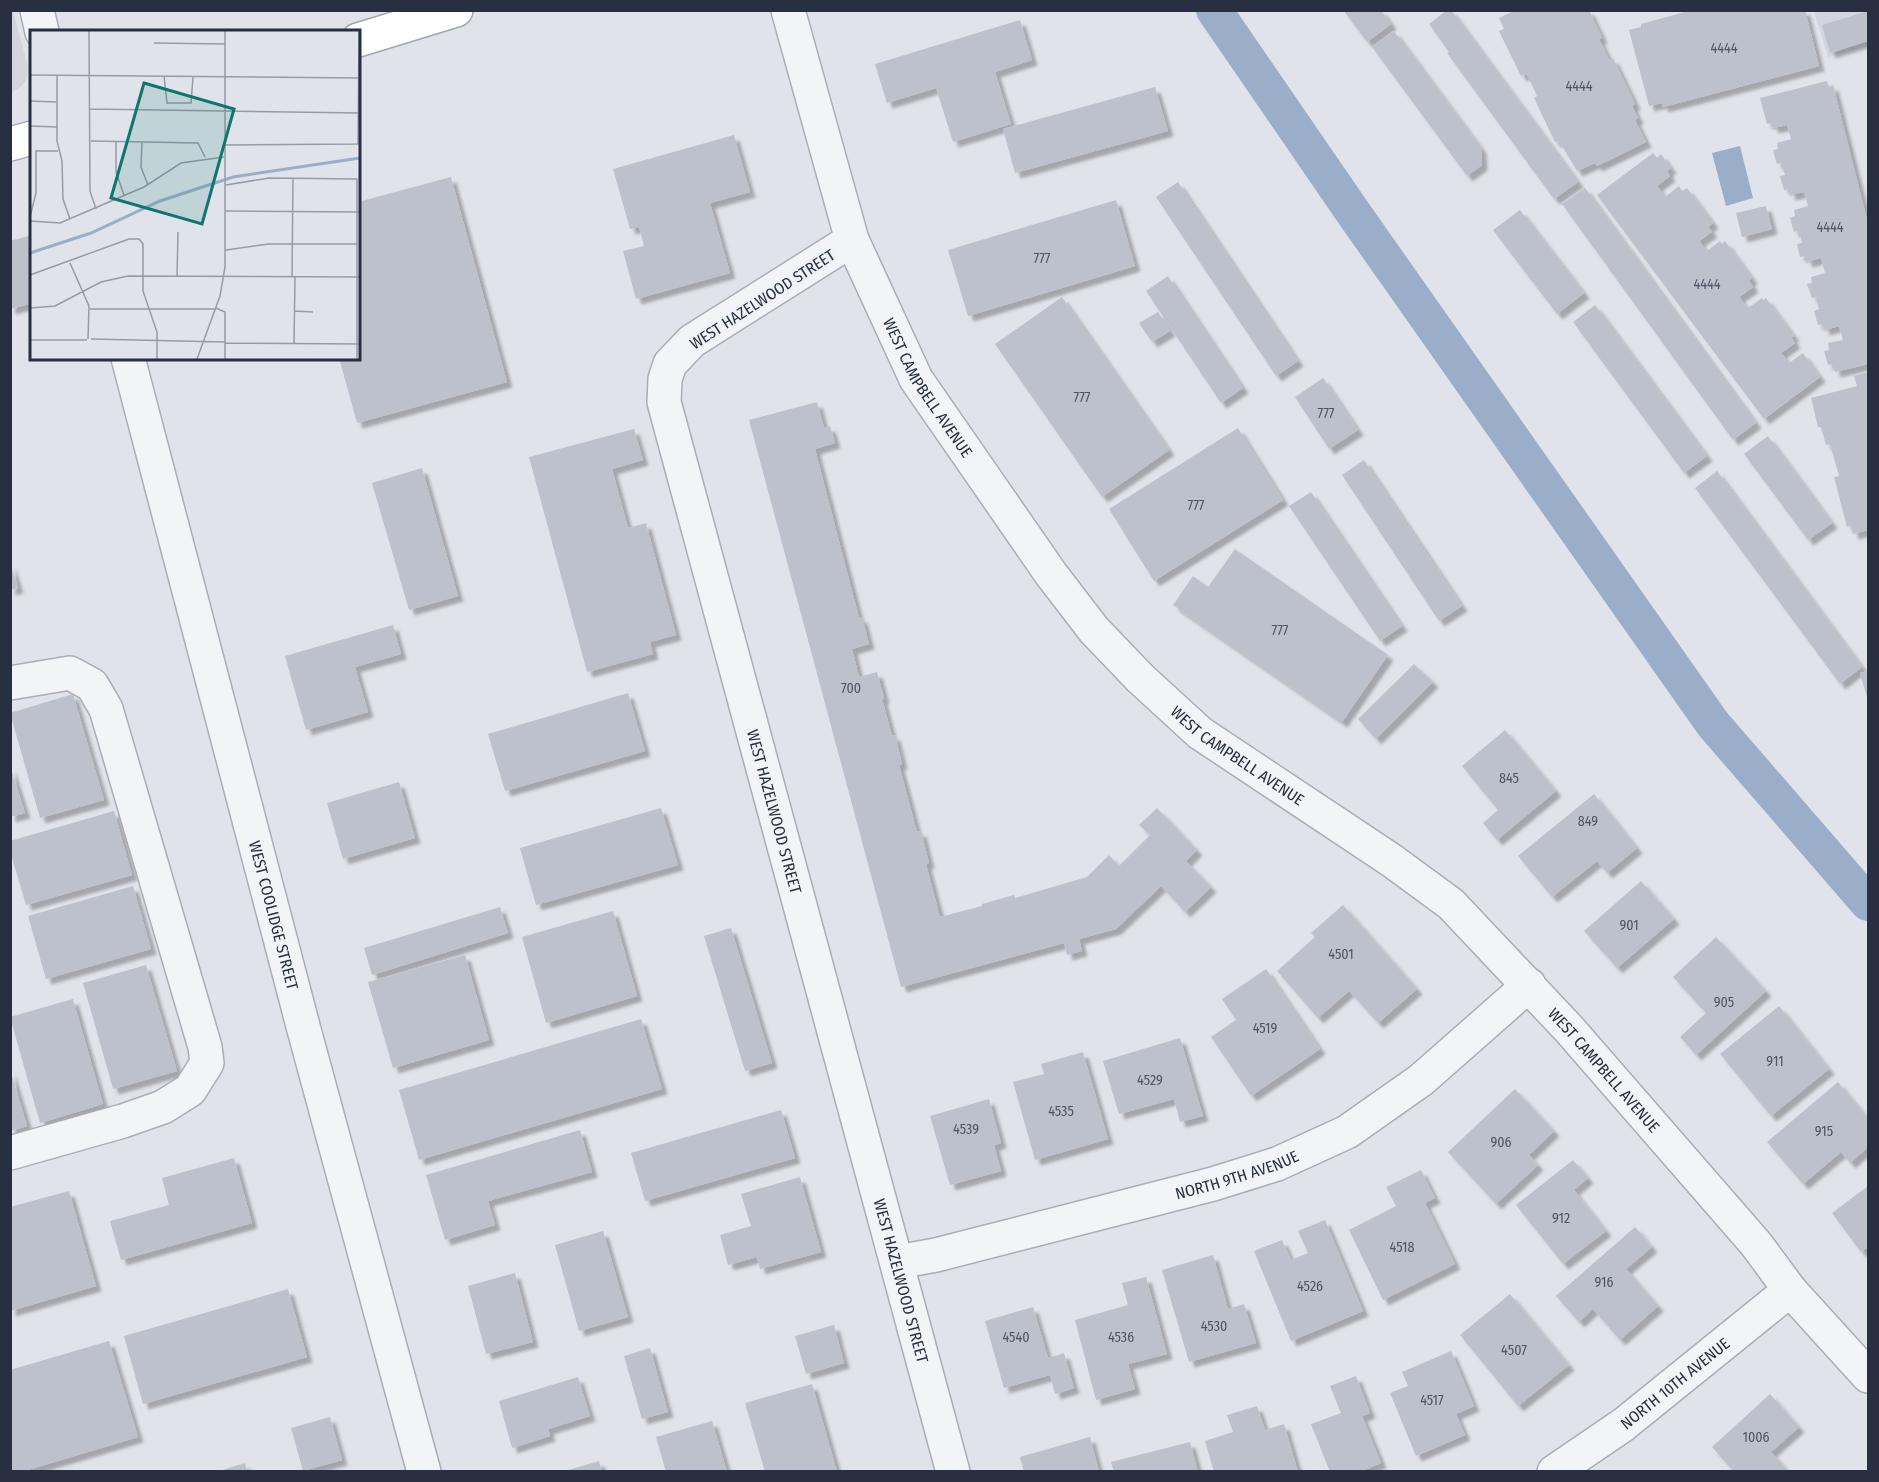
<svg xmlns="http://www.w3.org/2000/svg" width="1879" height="1482" font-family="'Fira Sans Condensed',sans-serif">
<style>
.built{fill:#d2d5de}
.water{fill:#9aaec9}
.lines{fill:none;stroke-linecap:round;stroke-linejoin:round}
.canal{stroke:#9aaec9;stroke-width:36}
.building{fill:#bdc1cc;filter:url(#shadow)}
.minor-casing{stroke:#a9adb6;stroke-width:36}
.major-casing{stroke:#9fa6b5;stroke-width:36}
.minor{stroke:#f2f4f7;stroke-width:33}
.major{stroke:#fff;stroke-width:33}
.labels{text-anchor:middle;stroke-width:5;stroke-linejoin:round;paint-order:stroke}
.number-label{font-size:14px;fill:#4d5463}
.street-label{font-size:16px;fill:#282f40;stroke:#eff2f6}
.inset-river{fill:none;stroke:#9aaec9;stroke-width:3}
.inset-road{fill:none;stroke:#969ba5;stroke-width:1.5}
.view{fill:#0f766e;fill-opacity:0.15;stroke:#0f766e;stroke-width:3}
.inset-edge{fill:none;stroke:#282f40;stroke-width:3}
</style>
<defs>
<filter id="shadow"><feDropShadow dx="5.5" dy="5.5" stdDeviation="1.5" flood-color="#0004"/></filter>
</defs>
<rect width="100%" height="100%" fill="#e0e3e9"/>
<path class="built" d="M 13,11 L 28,67 L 26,80 L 21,87 L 11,93 L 10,11 Z
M 1814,11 L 1868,11 L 1868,46 L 1828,57 Z"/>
<path class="water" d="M 1740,146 L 1753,198 L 1726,206 L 1712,153 Z"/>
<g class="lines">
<path class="canal" d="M 1214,10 L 1352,211 L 1713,724 L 1868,903"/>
</g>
<path class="building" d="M 1343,10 L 1381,10 L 1391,24 L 1367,42 Z
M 1447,10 L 1451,10 L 1578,182 L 1554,199 L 1447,53 L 1449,52 L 1429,24 Z
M 1516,10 L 1589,10 L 1602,38 L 1599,39 L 1609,60 L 1613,58 L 1635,104 L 1632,106 L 1638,118 L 1635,120 L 1646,142 L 1597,166 L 1595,163 L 1577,171 L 1559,141 L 1555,142 L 1534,98 L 1537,96 L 1527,74 L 1521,76 L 1499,31 L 1504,29 L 1499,18 Z
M 1692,10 L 1805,10 L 1819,66 L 1663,107 L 1662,103 L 1649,106 L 1629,30 L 1641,27 L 1641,24 Z
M 1868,11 L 1868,41 L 1830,53 L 1822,25 Z
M 1020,20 L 1032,60 L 995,72 L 1011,124 L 953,142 L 936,88 L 887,103 L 875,64 Z
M 1394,31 L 1481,148 L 1482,165 L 1467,176 L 1372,47 Z
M 1827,81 L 1829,87 L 1833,85 L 1868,224 L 1868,364 L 1835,372 L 1833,363 L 1828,365 L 1824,351 L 1829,350 L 1828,343 L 1843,340 L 1839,326 L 1824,330 L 1823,324 L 1818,325 L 1814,311 L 1819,309 L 1816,297 L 1812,298 L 1807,284 L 1812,283 L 1811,277 L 1825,273 L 1821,258 L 1807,262 L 1805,256 L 1800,257 L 1797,244 L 1802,243 L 1799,230 L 1794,232 L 1790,218 L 1795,216 L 1794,210 L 1808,206 L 1804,192 L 1790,195 L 1789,189 L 1784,190 L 1780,176 L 1785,175 L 1781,163 L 1777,164 L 1773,150 L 1778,149 L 1777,143 L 1791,139 L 1787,125 L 1773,128 L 1772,123 L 1767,124 L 1760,98 Z
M 1155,87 L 1168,131 L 1015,173 L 1003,129 Z
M 734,135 L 750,192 L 710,203 L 730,273 L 636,299 L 623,251 L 644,246 L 639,227 L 630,229 L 613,169 Z
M 1653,153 L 1657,158 L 1661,154 L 1671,168 L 1667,171 L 1670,176 L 1657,186 L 1665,197 L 1679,186 L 1682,191 L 1687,188 L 1713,223 L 1708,227 L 1712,232 L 1699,241 L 1707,251 L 1720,241 L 1722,244 L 1725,241 L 1752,278 L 1749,281 L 1753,287 L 1739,297 L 1748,308 L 1762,298 L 1763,300 L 1766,298 L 1794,336 L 1791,337 L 1795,343 L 1781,353 L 1789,363 L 1803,353 L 1820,377 L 1764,419 L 1597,195 Z
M 451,177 L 507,382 L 357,423 L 339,358 L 358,358 L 358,202 Z
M 1178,182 L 1298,361 L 1276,376 L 1156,197 Z
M 1585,188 L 1756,423 L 1733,440 L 1562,204 Z
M 1116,200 L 1135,266 L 968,316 L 948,250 Z
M 1766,206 L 1772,229 L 1742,237 L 1736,213 Z
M 1520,210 L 1584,293 L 1557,314 L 1493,230 Z
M 32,235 L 32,310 L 29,304 L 10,309 L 10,241 Z
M 1168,276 L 1243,388 L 1221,403 L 1146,291 Z
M 1062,297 L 1169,450 L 1102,497 L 995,344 Z
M 1595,305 L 1707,456 L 1684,473 L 1573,322 Z
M 1158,312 L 1170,331 L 1152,342 L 1139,323 Z
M 1868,372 L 1868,530 L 1853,534 L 1851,525 L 1847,527 L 1834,477 L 1839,476 L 1830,444 L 1826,445 L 1821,427 L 1818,427 L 1811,398 L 1857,386 L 1854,376 Z
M 1323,378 L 1358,430 L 1329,449 L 1295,397 Z
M 817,402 L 824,428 L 830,426 L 835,443 L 815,449 L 859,618 L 862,617 L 869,644 L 852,649 L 859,677 L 877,672 L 884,698 L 882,699 L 892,736 L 895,735 L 902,764 L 899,765 L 917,832 L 921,831 L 929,863 L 926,864 L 940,917 L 982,906 L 982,904 L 1014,895 L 1015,898 L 1087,877 L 1109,855 L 1119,866 L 1150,835 L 1139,825 L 1157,808 L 1197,850 L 1186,861 L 1211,887 L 1185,912 L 1161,886 L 1116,929 L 1079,939 L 1082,951 L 1067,955 L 1064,943 L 901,987 L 749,420 Z
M 1238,428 L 1283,500 L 1154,581 L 1109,509 Z
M 634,429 L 643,460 L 612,469 L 628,528 L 646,523 L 676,635 L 650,642 L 653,654 L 587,672 L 529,457 Z
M 1768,436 L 1832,523 L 1808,540 L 1744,454 Z
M 1364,460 L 1462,606 L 1439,621 L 1342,475 Z
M 422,468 L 458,596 L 409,610 L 372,483 Z
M 1717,471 L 1862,667 L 1840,684 L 1695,488 Z
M 1311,492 L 1402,626 L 1380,641 L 1289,506 Z
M 1235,549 L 1388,655 L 1342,722 L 1173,605 L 1193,576 L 1208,587 Z
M 10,562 L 18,588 L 10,590 Z
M 393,625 L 401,654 L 355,667 L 368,712 L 306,730 L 285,656 Z
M 1414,664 L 1433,682 L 1376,739 L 1358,719 Z
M 1868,671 L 1868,701 L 1860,673 Z
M 628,693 L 645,751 L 505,791 L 488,734 Z
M 73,694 L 104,800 L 40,818 L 10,713 Z
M 1505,730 L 1556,791 L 1497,840 L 1483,823 L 1498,810 L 1462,766 Z
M 10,766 L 25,813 L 10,817 Z
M 399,782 L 415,838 L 343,859 L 327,803 Z
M 1594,794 L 1637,848 L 1607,873 L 1597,861 L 1552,897 L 1518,856 Z
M 661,808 L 678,865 L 536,905 L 520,848 Z
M 114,811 L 132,875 L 26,905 L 10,851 L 10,841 Z
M 1641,881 L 1674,919 L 1617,968 L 1584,931 Z
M 133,886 L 151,949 L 46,979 L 28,916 Z
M 1343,905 L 1417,989 L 1378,1023 L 1349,991 L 1318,1018 L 1277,971 L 1315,937 L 1311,933 Z
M 500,907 L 508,933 L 372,975 L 364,948 Z
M 613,911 L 637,996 L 546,1023 L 522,937 Z
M 731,928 L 772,1063 L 745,1071 L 704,936 Z
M 1716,937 L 1766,991 L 1696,1055 L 1680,1037 L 1706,1013 L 1673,977 Z
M 465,955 L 489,1040 L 393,1068 L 368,982 Z
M 146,965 L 177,1071 L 113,1089 L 83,983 Z
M 1266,969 L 1320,1049 L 1251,1096 L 1211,1037 L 1236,1020 L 1222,999 Z
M 73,999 L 103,1104 L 40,1123 L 10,1017 Z
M 1779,1006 L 1829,1069 L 1771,1116 L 1720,1054 Z
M 641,1019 L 662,1089 L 419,1160 L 399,1090 Z
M 1180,1038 L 1203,1116 L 1180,1122 L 1174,1099 L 1119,1114 L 1103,1061 Z
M 1083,1052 L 1108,1139 L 1035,1160 L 1013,1082 L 1044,1074 L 1041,1064 Z
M 10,1069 L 27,1126 L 10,1131 Z
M 1838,1082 L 1868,1119 L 1868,1147 L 1850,1163 L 1841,1152 L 1803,1184 L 1767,1142 Z
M 1515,1089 L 1554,1131 L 1529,1155 L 1538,1165 L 1496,1204 L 1448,1152 Z
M 989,1099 L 1001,1143 L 994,1145 L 1001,1171 L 950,1185 L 930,1116 Z
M 781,1110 L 795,1158 L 645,1201 L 631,1153 Z
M 580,1130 L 592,1172 L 488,1201 L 495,1225 L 445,1240 L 426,1175 Z
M 234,1158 L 252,1223 L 121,1260 L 110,1221 L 169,1205 L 162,1178 Z
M 1573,1160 L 1588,1178 L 1574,1190 L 1606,1231 L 1563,1264 L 1516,1205 Z
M 1421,1170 L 1435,1198 L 1425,1203 L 1455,1264 L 1383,1300 L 1349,1230 L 1396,1206 L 1386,1187 Z
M 800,1177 L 821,1252 L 760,1269 L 757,1257 L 728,1265 L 720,1235 L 751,1226 L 741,1194 Z
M 1868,1186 L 1868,1247 L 1861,1252 L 1832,1213 Z
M 69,1191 L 96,1286 L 10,1311 L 10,1207 Z
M 1325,1220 L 1363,1311 L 1291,1341 L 1254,1251 L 1282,1240 L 1291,1260 L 1308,1253 L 1298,1231 Z
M 1635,1227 L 1652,1247 L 1626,1269 L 1658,1306 L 1620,1340 L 1593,1309 L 1579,1322 L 1556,1296 Z
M 603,1231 L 628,1317 L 579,1331 L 555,1245 Z
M 1213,1255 L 1228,1309 L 1244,1304 L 1256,1343 L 1189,1362 L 1162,1270 Z
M 515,1273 L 533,1342 L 486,1354 L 468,1286 Z
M 1146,1277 L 1167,1354 L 1128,1364 L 1135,1389 L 1096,1400 L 1075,1320 L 1128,1305 L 1122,1283 Z
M 288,1289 L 307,1357 L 143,1404 L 124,1336 Z
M 1510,1294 L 1569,1365 L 1518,1406 L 1460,1335 Z
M 1033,1307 L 1048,1358 L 1064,1353 L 1074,1388 L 1055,1394 L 1050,1375 L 1004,1388 L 985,1321 Z
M 834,1325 L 844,1363 L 806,1374 L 795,1336 Z
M 109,1341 L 138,1437 L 21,1472 L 10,1472 L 10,1370 Z
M 650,1348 L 668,1412 L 642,1419 L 624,1356 Z
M 1451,1351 L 1474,1406 L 1456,1414 L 1465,1435 L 1416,1456 L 1390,1393 L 1408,1386 L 1402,1372 Z
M 1356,1376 L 1370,1413 L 1362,1416 L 1381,1463 L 1360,1472 L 1330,1472 L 1311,1424 L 1341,1413 L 1330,1386 Z
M 578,1377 L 590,1416 L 548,1429 L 550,1436 L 512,1448 L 499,1401 Z
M 812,1384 L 837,1472 L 765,1472 L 745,1403 Z
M 1770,1394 L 1799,1427 L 1771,1452 L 1789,1472 L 1734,1472 L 1712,1447 Z
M 1257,1406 L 1265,1430 L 1284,1424 L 1298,1472 L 1214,1472 L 1205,1441 L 1233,1432 L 1227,1415 Z
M 330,1417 L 342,1460 L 303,1471 L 291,1428 Z
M 712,1421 L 727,1472 L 666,1472 L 656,1437 Z
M 1090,1437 L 1099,1472 L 1024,1472 L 1020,1457 Z
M 1190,1442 L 1198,1472 L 1114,1472 L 1111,1462 Z
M 599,1461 L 602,1472 L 565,1472 L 565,1471 Z
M 245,1463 L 247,1472 L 219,1472 L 219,1471 Z"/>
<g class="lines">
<defs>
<g id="minor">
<path d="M 37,10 L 42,32"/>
<path id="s1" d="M 788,10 L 852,240 L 916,379 L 1051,574 L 1094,630 L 1140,678 L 1200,733 L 1391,860 L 1451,904 L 1569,1029 L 1756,1244 L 1790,1290 L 1868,1376"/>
<path id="s2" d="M 852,240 L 692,341 L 670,364 L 665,379 L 664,402 L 953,1472"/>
<path id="s3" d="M 128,358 L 303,1026 L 424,1472"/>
<path d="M 10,683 L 70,673 L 92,685 L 106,709 L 205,1047 L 207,1063 L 190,1090 L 163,1107 L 123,1121 L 10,1153"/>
<path id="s4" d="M 897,1262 L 936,1255 L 1213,1184 L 1277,1164 L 1347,1132 L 1421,1080 L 1529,985"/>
<path id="s5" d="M 1554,1472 L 1623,1425 L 1790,1290"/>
</g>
<path id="major" d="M 358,40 L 456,10
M 10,144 L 32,138"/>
</defs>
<use href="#minor" class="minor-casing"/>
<use href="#major" class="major-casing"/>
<use href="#minor" class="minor"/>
<use href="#major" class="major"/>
</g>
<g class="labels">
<g class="number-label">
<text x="1724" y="53">4444</text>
<text x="1579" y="91">4444</text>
<text x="1830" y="232">4444</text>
<text x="1042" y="263">777</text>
<text x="1707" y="289">4444</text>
<text x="1082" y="402">777</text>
<text x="1326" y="418">777</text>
<text x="1196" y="510">777</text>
<text x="1280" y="635">777</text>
<text x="851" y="693">700</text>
<text x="1509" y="783">845</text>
<text x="1588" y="826">849</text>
<text x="1629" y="930">901</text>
<text x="1341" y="959">4501</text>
<text x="1724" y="1007">905</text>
<text x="1265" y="1033">4519</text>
<text x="1775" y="1066">911</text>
<text x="1150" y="1085">4529</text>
<text x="1061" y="1116">4535</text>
<text x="966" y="1134">4539</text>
<text x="1824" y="1136">915</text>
<text x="1501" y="1147">906</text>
<text x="1561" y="1223">912</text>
<text x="1402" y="1252">4518</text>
<text x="1604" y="1287">916</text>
<text x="1310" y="1291">4526</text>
<text x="1214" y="1331">4530</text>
<text x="1016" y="1342">4540</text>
<text x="1121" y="1342">4536</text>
<text x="1514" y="1355">4507</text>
<text x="1432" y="1405">4517</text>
<text x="1756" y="1442">1006</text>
</g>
<g class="street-label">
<text transform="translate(762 299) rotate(-33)" y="6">WEST HAZELWOOD STREET</text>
<text dy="6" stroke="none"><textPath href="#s1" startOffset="405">WEST CAMPBELL AVENUE</textPath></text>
<text dy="6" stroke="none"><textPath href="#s1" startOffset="891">WEST CAMPBELL AVENUE</textPath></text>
<text dy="6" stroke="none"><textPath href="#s2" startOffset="684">WEST HAZELWOOD STREET</textPath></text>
<text dy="6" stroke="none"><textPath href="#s3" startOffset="576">WEST COOLIDGE STREET</textPath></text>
<text dy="6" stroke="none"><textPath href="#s1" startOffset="1377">WEST CAMPBELL AVENUE</textPath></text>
<text dy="6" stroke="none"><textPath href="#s4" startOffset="351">NORTH 9TH AVENUE</textPath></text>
<text dy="6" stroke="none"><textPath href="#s2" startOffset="1170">WEST HAZELWOOD STREET</textPath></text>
<text dy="6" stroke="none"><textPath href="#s5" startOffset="150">NORTH 10TH AVENUE</textPath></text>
</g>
</g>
<g transform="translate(30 30)">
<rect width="330" height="330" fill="#e0e3e9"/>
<path class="inset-river" d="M 0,223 L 61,203 L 130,171 L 203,147 L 330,128"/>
<path class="inset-road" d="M 59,1 L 60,161 L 66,179M 124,13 L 195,14M 0,45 L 330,48M 27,45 L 27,111 L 32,131 L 33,169 L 40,189M 134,46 L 137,73 L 161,73 L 163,47M 0,71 L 26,72M 60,79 L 330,83M 0,96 L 27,97M 61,111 L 168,113 L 175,127M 86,111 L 86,142 L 94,165M 112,112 L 111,137 L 118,155M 196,115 L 328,114 L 329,1M 196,155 L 239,148 L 327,149 L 327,329M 196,181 L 329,182M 0,187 L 6,163 L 6,121 L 28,121M 0,191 L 30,193 L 114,157 L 151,133 L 194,127M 196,220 L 239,214 L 328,214M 40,233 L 59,276 L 58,309M 0,245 L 99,209 L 109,209 L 113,214 L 113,261 L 127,302 L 127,329M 147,247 L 148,202M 262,247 L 263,148M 0,278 L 25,276 L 71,252 L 98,246 L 330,247M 186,278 L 195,282 L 195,329M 60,279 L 186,279M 265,281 L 283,282M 61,309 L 195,312M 0,310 L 57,310M 195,313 L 330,314M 264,313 L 265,247M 167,329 L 190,266 L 195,237 L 195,1"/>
<path class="view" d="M 114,53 L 204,79 L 172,194 L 81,168 Z"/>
<rect width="330" height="330" class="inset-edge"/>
</g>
<rect width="1879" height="1482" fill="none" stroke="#282f40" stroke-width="24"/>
</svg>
